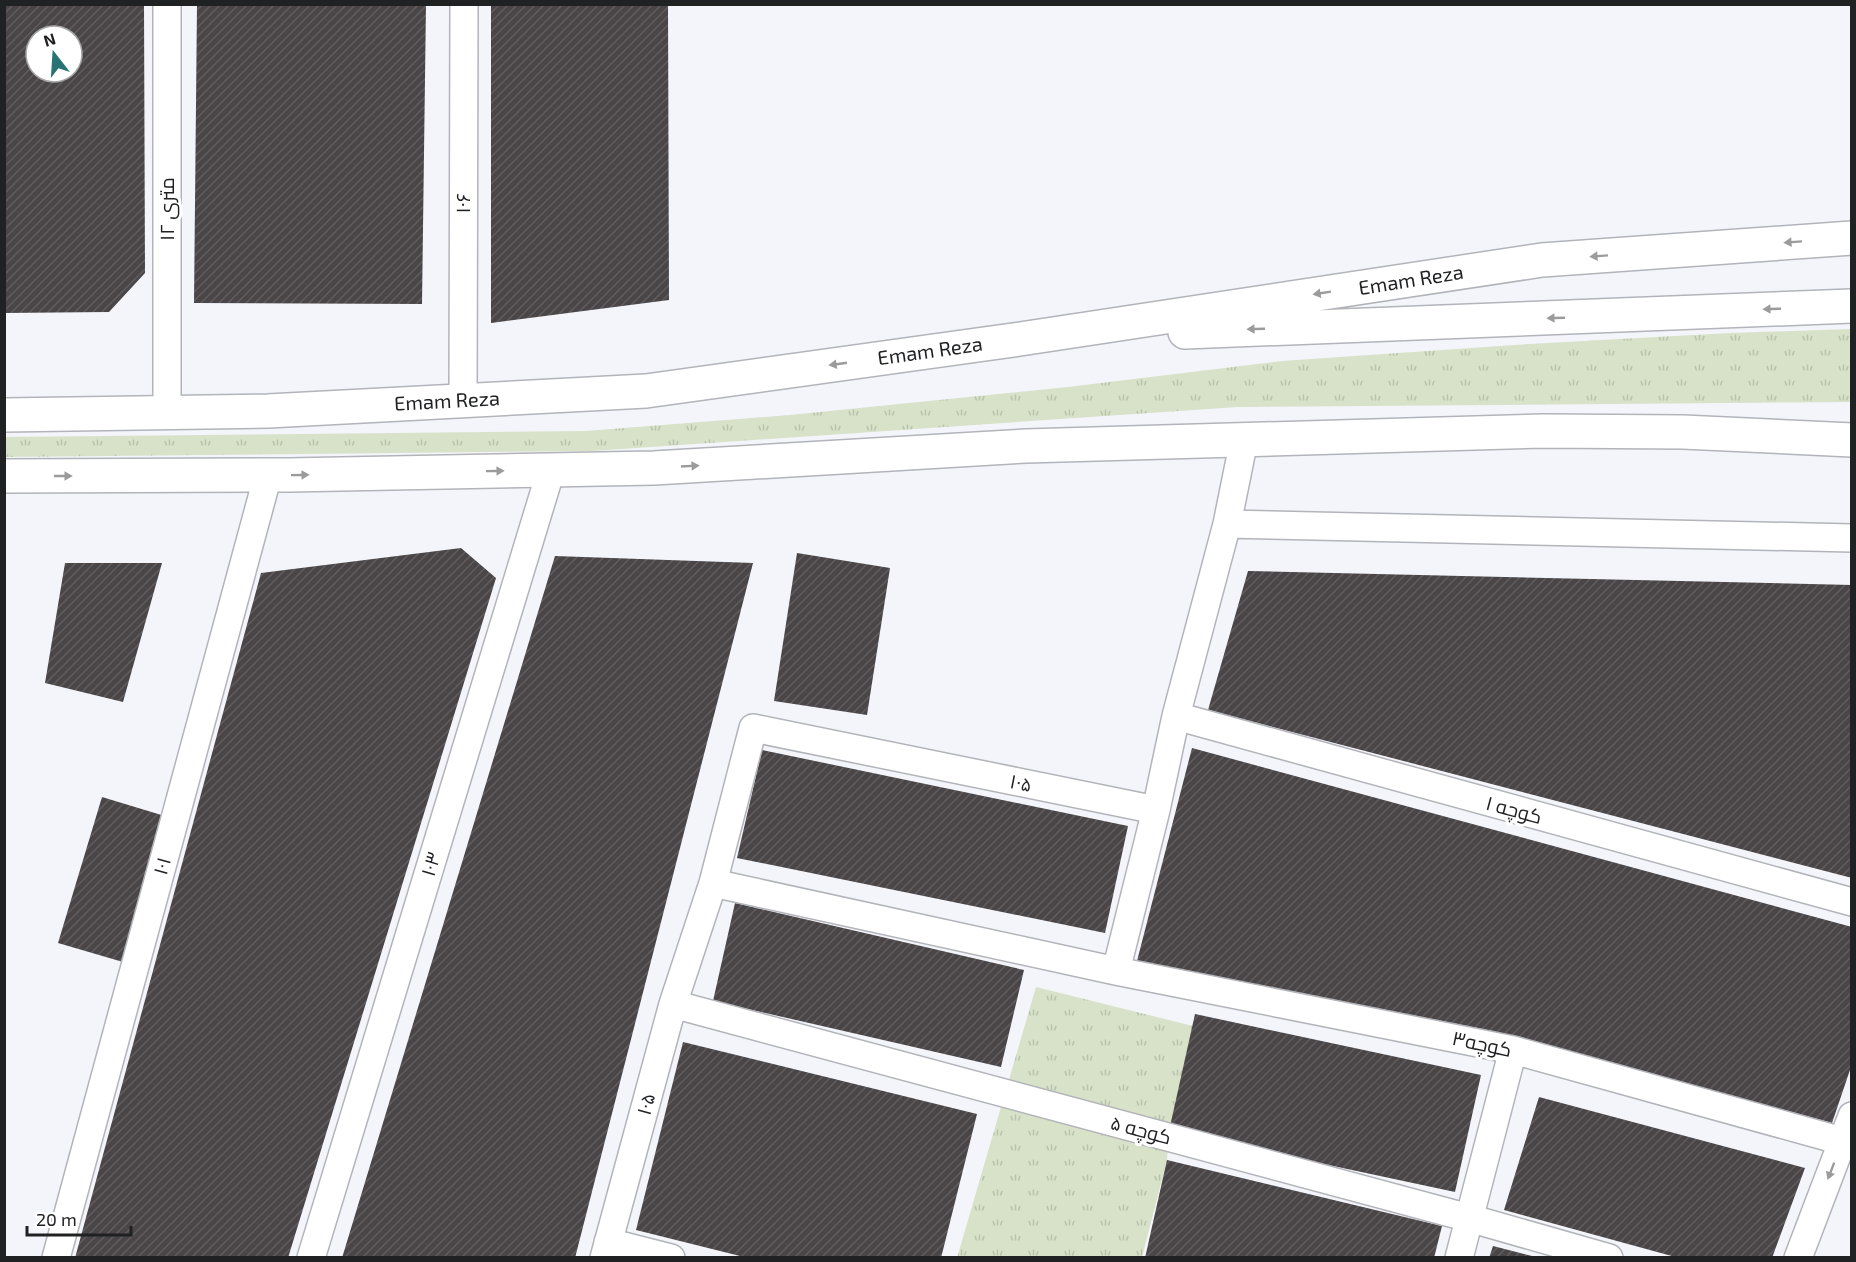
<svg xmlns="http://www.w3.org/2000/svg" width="1856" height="1262" font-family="'Exo 2',Cairo,sans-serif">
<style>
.grass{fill:url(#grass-tufts)}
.building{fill:url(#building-hatch);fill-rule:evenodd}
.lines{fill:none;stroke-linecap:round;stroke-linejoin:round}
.street-casing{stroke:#b2b4b9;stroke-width:30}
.primary-casing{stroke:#b2b4b9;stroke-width:36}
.street{stroke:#fff;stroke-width:27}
.primary{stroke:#fff;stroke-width:33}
.oneway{fill:#9b9b9c}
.labels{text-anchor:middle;stroke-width:6;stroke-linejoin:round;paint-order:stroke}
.street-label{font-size:20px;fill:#202123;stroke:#fff}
</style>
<defs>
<pattern id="grass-tufts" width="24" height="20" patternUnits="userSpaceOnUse" patternTransform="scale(1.5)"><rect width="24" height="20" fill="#d7e2c8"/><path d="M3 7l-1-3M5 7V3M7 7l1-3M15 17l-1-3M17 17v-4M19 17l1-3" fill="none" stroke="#b8c2ac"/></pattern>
<pattern id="building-hatch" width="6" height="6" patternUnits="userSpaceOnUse" patternTransform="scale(1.5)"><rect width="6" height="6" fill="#4a4547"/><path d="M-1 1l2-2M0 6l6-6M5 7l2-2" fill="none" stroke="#615d5f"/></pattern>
</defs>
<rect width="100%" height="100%" fill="#f3f5fa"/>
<path class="grass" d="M 1851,329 L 1851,402 L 1238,407 L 592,451 L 5,457 L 5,437 L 586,431 L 790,415 L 1068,387 L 1282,361 L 1529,344 L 1730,333 Z
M 1036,987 L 1201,1028 L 1169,1131 L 1167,1160 L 1142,1257 L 957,1258 Z"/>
<path class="building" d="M 4,4 L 144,4 L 145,273 L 109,312 L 4,313 ZM 36,36 L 72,36 L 72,72 L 36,72 Z
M 197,4 L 426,4 L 422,304 L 194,303 Z
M 491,4 L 668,4 L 669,300 L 491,323 Z
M 461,548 L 496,578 L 288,1258 L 75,1258 L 261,573 Z
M 797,553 L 890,568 L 867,715 L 774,701 Z
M 555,556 L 753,563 L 575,1258 L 342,1258 Z
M 65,563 L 162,563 L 123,702 L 45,683 Z
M 1248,571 L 1852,585 L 1852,878 L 1208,710 Z
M 1192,748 L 1852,927 L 1852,1064 L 1832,1123 L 1493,1031 L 1137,961 Z
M 762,750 L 1128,826 L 1105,933 L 737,858 Z
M 102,797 L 168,817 L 123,962 L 58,943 Z
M 735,903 L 1024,970 L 1001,1067 L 713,1001 Z
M 1195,1014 L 1481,1075 L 1455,1192 L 1169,1131 Z
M 683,1042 L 977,1114 L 941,1258 L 748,1258 L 636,1230 Z
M 1539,1097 L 1805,1168 L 1772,1258 L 1679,1258 L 1504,1210 Z
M 1167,1160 L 1442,1226 L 1434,1258 L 1145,1258 Z
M 1493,1246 L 1536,1257 L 1536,1258 L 1489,1258 Z"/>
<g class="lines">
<defs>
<path id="street" d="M 167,4 L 167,413
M 463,401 L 464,4
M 1227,524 L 1852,538
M 1176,716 L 1852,902
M 713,883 L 753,728 L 1156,810
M 1116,971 L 1156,810 L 1176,716 L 1227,524 L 1244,440
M 673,1004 L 1469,1218 L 1609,1258
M 608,1242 L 671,1258
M 56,1258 L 268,475
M 311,1258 L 551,470
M 604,1258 L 673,1004 L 713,883 L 1116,971 L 1513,1050 L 1842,1141
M 1459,1258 L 1513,1050
M 1798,1258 L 1852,1116"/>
<path id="primary" d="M 1185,332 L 1852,306
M 4,415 L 268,411 L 646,391 L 1020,339 L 1542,260 L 1852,238
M 4,476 L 289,475 L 654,468 L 1026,446 L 1544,431 L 1683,432 L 1852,440"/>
</defs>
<use href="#street" class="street-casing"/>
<use href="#primary" class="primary-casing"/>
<use href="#street" class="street"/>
<use href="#primary" class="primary"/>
</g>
<defs><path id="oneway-solid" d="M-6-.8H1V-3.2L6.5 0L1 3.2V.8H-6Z" transform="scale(1.5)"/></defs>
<g class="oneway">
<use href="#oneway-solid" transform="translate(1793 242) rotate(176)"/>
<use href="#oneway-solid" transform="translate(1599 256) rotate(176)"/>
<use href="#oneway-solid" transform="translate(1322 293) rotate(171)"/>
<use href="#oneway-solid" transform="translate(1772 309) rotate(178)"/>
<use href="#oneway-solid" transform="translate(1556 318) rotate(178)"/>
<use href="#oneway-solid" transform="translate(1256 329) rotate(178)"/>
<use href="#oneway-solid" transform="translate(838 364) rotate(172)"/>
<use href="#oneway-solid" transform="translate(690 466) rotate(-3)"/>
<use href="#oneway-solid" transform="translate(495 471) rotate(-1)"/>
<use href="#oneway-solid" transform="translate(300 475) rotate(-1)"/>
<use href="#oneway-solid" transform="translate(63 476)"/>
<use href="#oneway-solid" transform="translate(1831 1171) rotate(111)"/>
</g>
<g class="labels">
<g class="street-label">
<text transform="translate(463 203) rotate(-90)" y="7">۱۰۶</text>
<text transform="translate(167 209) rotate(-90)" y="7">۱۲ متری</text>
<text transform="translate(1411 280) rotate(-9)" y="7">Emam Reza</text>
<text transform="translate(930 351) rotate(-8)" y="7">Emam Reza</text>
<text transform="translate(447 401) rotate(-3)" y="7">Emam Reza</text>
<text transform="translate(1021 783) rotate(11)" y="7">۱۰۵</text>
<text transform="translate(1514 810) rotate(15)" y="7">کوچه ۱</text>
<text transform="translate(431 864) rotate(-73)" y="7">۱۰۳</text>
<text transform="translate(162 866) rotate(-75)" y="7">۱۰۱</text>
<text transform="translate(1482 1044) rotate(12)" y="7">کوچه۳</text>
<text transform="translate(646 1104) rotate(-75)" y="7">۱۰۵</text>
<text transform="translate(1141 1130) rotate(15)" y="7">کوچه ۵</text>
</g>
</g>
<rect width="1856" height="1262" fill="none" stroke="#202123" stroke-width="12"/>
<g transform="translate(54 54) rotate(343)"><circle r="28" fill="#ffffff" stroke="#a6a6a7" stroke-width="1.5"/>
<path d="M0-4.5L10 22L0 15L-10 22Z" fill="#297374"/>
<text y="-9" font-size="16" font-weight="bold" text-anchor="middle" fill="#202123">N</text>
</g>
<path d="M27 1226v9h104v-9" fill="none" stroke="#202123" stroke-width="3"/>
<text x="36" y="1226" font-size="18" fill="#202123" stroke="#ffffff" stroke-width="4.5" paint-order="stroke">20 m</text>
</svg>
